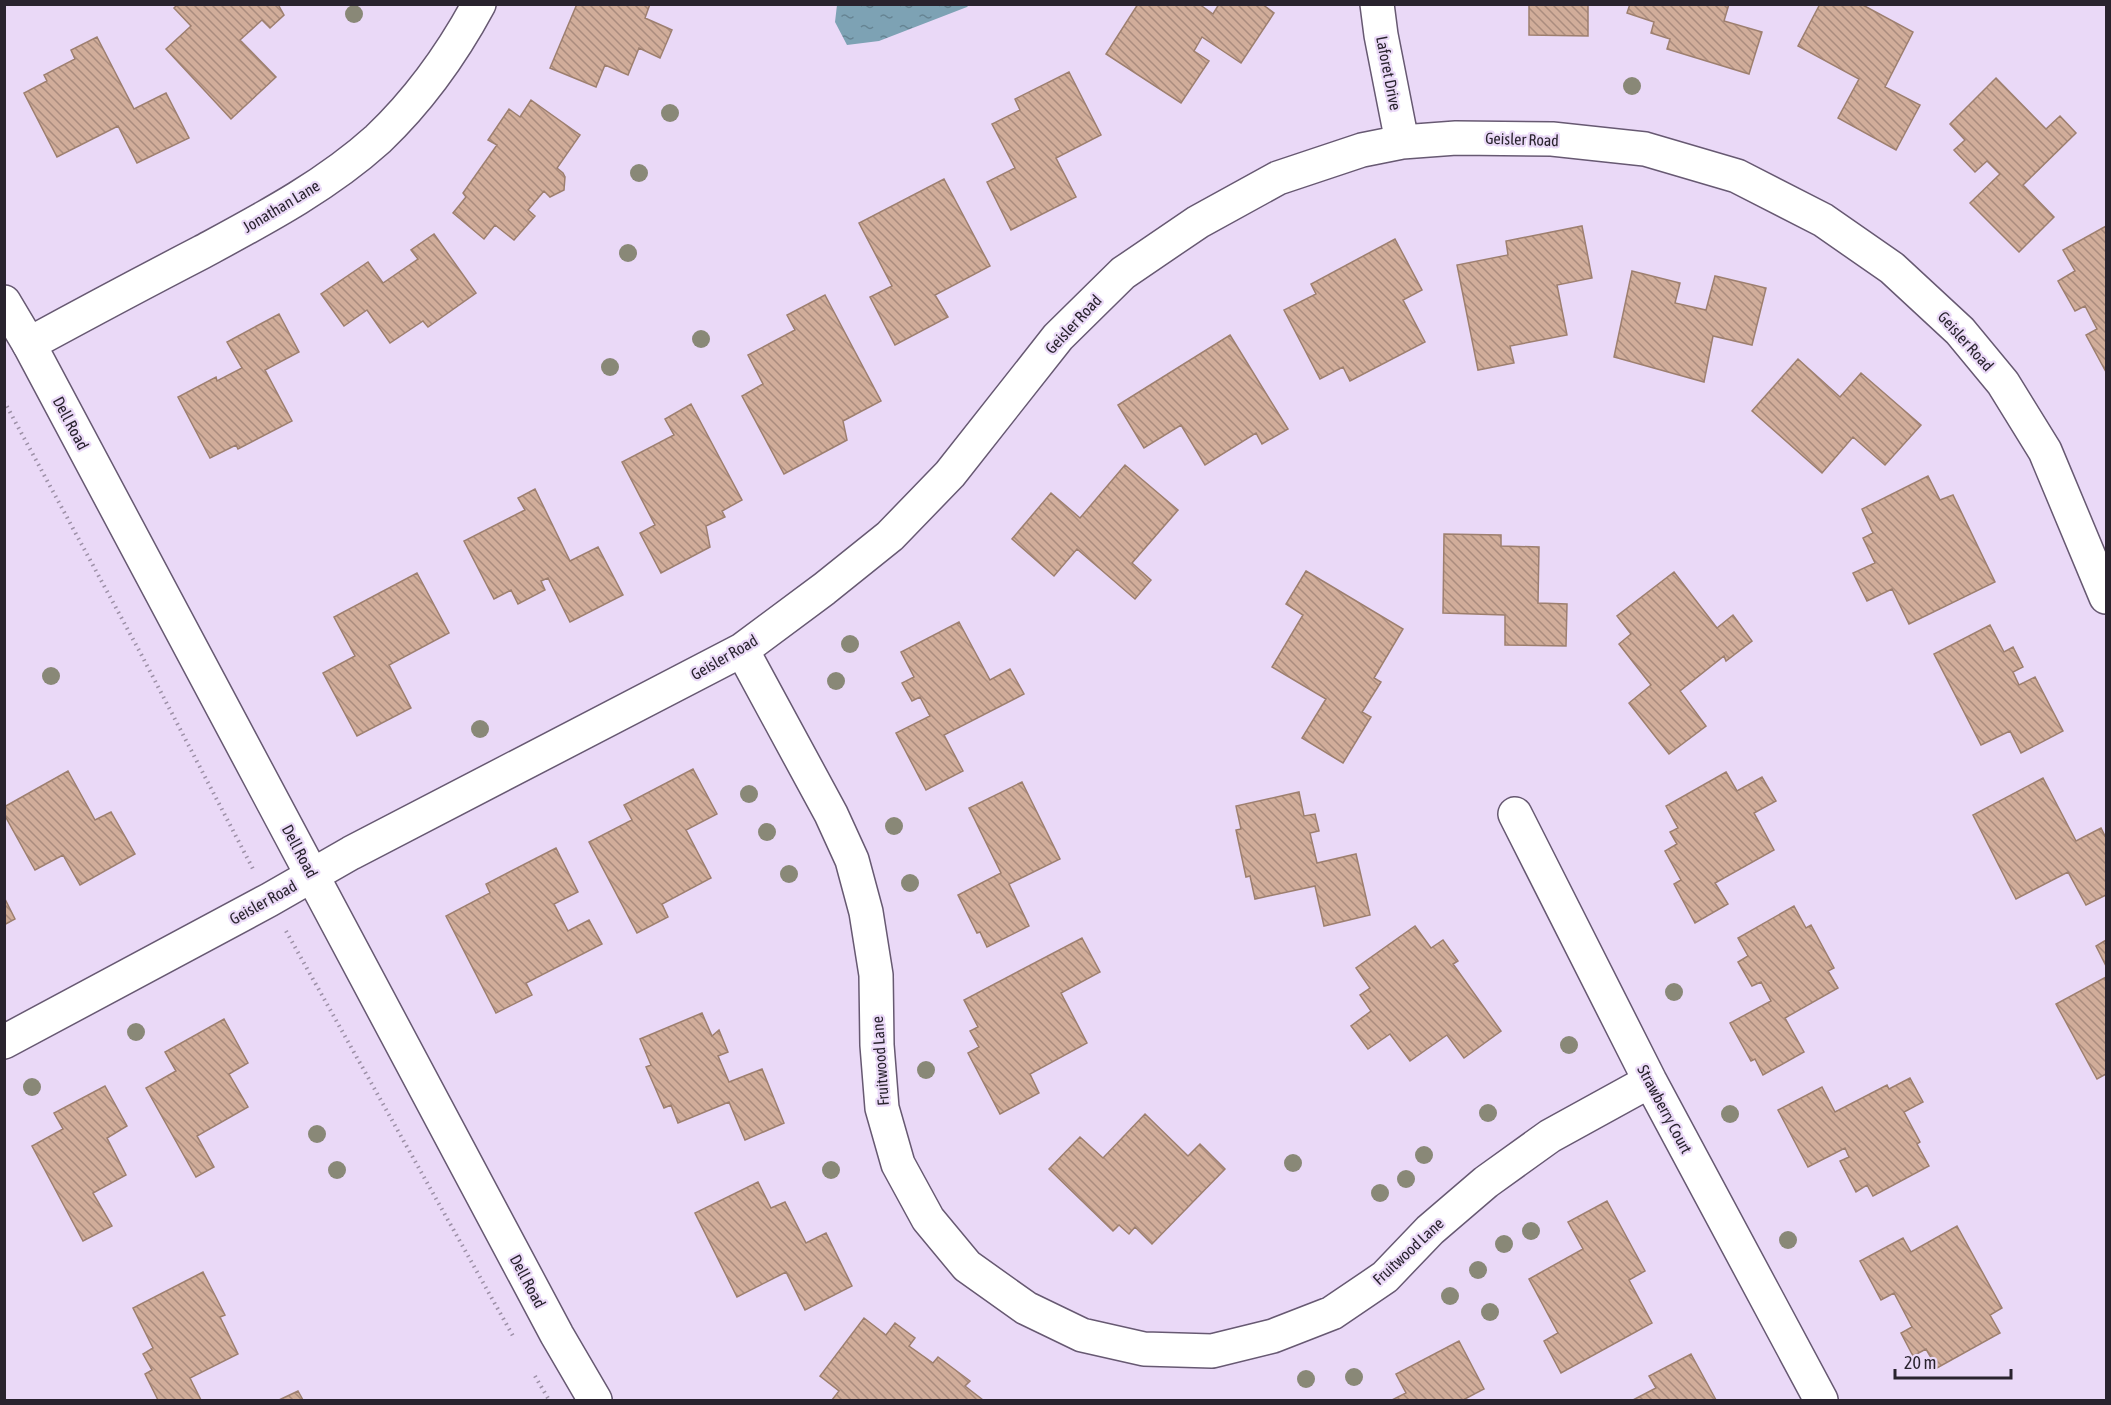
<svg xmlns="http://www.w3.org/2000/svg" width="2111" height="1405" font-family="'Asap Condensed',sans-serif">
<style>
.water{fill:url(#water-ripples)}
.building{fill:url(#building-back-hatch);stroke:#9d7f6f;stroke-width:1.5}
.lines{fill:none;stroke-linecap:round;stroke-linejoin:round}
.minor-casing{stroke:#675972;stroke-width:36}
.tertiary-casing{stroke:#675972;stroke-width:36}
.path{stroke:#9d90a7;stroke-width:4;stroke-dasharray:1.5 4.5;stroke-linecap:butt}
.minor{stroke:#fff;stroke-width:33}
.tertiary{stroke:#fff;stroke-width:33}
.tree{fill:#898877}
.labels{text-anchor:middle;stroke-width:4.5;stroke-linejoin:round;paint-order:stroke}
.street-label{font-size:16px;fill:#29232e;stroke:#ead9f7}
</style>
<defs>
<pattern id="water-ripples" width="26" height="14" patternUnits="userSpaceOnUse" patternTransform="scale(1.5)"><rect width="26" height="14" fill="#7da2b4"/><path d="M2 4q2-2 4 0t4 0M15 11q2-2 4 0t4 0" fill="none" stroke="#668493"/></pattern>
<pattern id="building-back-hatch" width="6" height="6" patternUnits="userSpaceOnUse" patternTransform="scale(1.5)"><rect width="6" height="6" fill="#d1ad9a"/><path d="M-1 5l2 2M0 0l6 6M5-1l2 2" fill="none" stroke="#aa8c7e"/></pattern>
</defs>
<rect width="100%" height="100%" fill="#ead9f7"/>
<path class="water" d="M 837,5 L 837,4 L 969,5 L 967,7 L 879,41 L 847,45 L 835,22 Z"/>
<path class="building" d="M 178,4 L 281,4 L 279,6 L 284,15 L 270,28 L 262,20 L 240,40 L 276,77 L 231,119 L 166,49 L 191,26 L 174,8 Z
M 577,4 L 650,4 L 645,18 L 672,30 L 660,58 L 639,48 L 628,75 L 605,65 L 596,87 L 550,68 Z
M 1138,4 L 1199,4 L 1213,14 L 1219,4 L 1262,4 L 1274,13 L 1241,63 L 1202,37 L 1194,51 L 1209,61 L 1181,103 L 1106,54 Z
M 1529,4 L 1588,4 L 1588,36 L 1529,35 Z
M 1630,4 L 1729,4 L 1724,21 L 1762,32 L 1749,74 L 1667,49 L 1670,39 L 1651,33 L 1654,22 L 1627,13 Z
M 1820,4 L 1861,4 L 1913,32 L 1885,87 L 1920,105 L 1896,150 L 1838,118 L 1859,79 L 1798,46 Z
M 97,37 L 134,109 L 166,93 L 189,138 L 137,163 L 118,126 L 57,157 L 24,93 L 47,81 L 44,75 L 75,59 L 71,50 Z
M 1069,72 L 1101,135 L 1056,158 L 1076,197 L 1011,230 L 987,182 L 1015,168 L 992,124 L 1020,110 L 1015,99 Z
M 1996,78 L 2046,129 L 2060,116 L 2076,133 L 2023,185 L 2054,217 L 2019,252 L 1970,203 L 2000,174 L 1987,161 L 1975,172 L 1954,150 L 1965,140 L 1950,124 Z
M 531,100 L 580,135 L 557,168 L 563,173 L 565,177 L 564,190 L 550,197 L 544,191 L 528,210 L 535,216 L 514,240 L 495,225 L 484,239 L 453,213 L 466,197 L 463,193 L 497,145 L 488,140 L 509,109 L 520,117 Z
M 944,179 L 990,266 L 935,295 L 948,317 L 895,345 L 870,297 L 892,286 L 859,223 Z
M 1582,226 L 1592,278 L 1557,285 L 1567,335 L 1510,346 L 1514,363 L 1478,370 L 1457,265 L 1508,255 L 1506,241 Z
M 2106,226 L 2106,372 L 2086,335 L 2097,329 L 2085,306 L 2075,311 L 2058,281 L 2075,271 L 2063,250 Z
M 434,234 L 476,293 L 428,327 L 423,321 L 390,343 L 367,310 L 344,326 L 321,294 L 368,262 L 383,283 L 418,259 L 411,250 Z
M 1395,239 L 1422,290 L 1403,300 L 1425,342 L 1350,381 L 1343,367 L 1320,379 L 1284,310 L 1316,294 L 1311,284 Z
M 1632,271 L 1680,283 L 1675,303 L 1706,310 L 1715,276 L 1766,288 L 1752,345 L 1713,336 L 1704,382 L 1614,357 Z
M 825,295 L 881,401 L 843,421 L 847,440 L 784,474 L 742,396 L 763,384 L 748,355 L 795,330 L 787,315 Z
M 279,314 L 299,352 L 265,370 L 292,421 L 238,449 L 236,445 L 210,458 L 178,397 L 216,377 L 217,381 L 242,368 L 227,342 Z
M 1230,335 L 1288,429 L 1262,444 L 1256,433 L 1205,465 L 1181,425 L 1144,448 L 1118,405 Z
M 1798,359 L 1840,397 L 1861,373 L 1921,425 L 1885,465 L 1853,437 L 1822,473 L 1752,411 Z
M 691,404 L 742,500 L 722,511 L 725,517 L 706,526 L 710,547 L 661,573 L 640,533 L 655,525 L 622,462 L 674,435 L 665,419 Z
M 1125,465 L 1178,510 L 1132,563 L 1151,580 L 1135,599 L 1077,549 L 1054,576 L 1012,539 L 1051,493 L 1080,518 Z
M 1928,476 L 1940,500 L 1953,495 L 1995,582 L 1909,624 L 1892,589 L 1867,601 L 1853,573 L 1875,563 L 1863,538 L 1873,533 L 1862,509 Z
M 535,489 L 570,561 L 598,547 L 623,595 L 570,622 L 548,578 L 541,581 L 545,590 L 518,604 L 511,590 L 494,599 L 464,541 L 525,510 L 518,498 Z
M 1444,534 L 1501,535 L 1501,546 L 1539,547 L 1538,603 L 1567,604 L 1566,646 L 1505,645 L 1505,615 L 1443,613 Z
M 1306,571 L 1403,629 L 1374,678 L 1381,682 L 1362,712 L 1371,717 L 1343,763 L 1302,738 L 1326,699 L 1272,667 L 1303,615 L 1286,604 Z
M 1674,572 L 1717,628 L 1733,615 L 1752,641 L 1726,661 L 1724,656 L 1680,691 L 1706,726 L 1669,754 L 1629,703 L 1651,685 L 1619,644 L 1631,634 L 1617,616 Z
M 417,573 L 449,633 L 389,665 L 411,708 L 357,736 L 323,673 L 355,656 L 334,617 Z
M 959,622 L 990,680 L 1010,669 L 1024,694 L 944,735 L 963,771 L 926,790 L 896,733 L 930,716 L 920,697 L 912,701 L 902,683 L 914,677 L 901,652 Z
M 1990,625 L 2004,652 L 2013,647 L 2023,667 L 2013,672 L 2019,685 L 2035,677 L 2063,731 L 2021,753 L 2010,731 L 1981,745 L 1934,654 Z
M 693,769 L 717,814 L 686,830 L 711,878 L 662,904 L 668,917 L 637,933 L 589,842 L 632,820 L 624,805 Z
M 68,771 L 95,820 L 111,812 L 135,854 L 80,885 L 63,855 L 35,870 L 4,814 L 4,807 Z
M 1726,772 L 1737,791 L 1762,777 L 1776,801 L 1754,813 L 1774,850 L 1715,883 L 1728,904 L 1695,923 L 1674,884 L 1681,880 L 1665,851 L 1677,844 L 1670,832 L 1678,828 L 1666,806 Z
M 2043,778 L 2076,841 L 2101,828 L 2106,838 L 2106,895 L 2086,905 L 2068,872 L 2016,899 L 1973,815 Z
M 1022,782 L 1060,859 L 1009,884 L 1029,926 L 987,947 L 980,932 L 977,933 L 958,895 L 1001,873 L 969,808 Z
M 1299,792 L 1304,816 L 1315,814 L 1319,831 L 1310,833 L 1317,863 L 1356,854 L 1370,915 L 1324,926 L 1315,886 L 1255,899 L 1250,876 L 1246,877 L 1236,830 L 1241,829 L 1236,806 Z
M 556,848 L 578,892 L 554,904 L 568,931 L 589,920 L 602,944 L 526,983 L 532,995 L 496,1013 L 446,916 L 490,893 L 486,884 Z
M 4,897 L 15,919 L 4,925 Z
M 1794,906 L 1806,928 L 1811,925 L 1834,968 L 1828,971 L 1838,988 L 1785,1018 L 1804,1052 L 1763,1075 L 1755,1059 L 1751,1061 L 1730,1023 L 1771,1001 L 1761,982 L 1752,986 L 1738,962 L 1748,956 L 1738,938 Z
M 1415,926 L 1431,948 L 1443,940 L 1458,961 L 1453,964 L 1501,1031 L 1464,1058 L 1447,1035 L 1410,1061 L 1390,1034 L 1368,1049 L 1351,1026 L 1371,1011 L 1360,995 L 1370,988 L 1356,968 Z
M 1082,938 L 1100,972 L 1061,993 L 1087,1043 L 1030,1074 L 1039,1093 L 1000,1114 L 968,1053 L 979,1047 L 970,1031 L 978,1027 L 964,1000 Z
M 2106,940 L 2106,966 L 2096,946 Z
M 2106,977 L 2106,1074 L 2097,1079 L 2056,1004 Z
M 702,1013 L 712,1036 L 719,1030 L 728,1052 L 718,1056 L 729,1082 L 762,1069 L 784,1123 L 745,1140 L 729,1102 L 678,1123 L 671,1105 L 664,1108 L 646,1067 L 651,1065 L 640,1039 Z
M 224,1019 L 248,1063 L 229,1074 L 248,1107 L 197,1136 L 214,1167 L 196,1177 L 146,1088 L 176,1071 L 165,1052 Z
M 1910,1078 L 1923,1102 L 1904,1112 L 1920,1142 L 1917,1144 L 1929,1166 L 1873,1196 L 1867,1185 L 1856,1192 L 1840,1161 L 1849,1157 L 1845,1148 L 1808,1167 L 1778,1110 L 1822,1087 L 1835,1112 L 1887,1085 L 1889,1089 Z
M 105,1086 L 127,1126 L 107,1138 L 126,1175 L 93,1193 L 112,1226 L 83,1241 L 32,1146 L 63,1129 L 54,1113 Z
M 1145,1114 L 1188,1156 L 1200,1144 L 1225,1169 L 1152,1244 L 1135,1227 L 1129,1234 L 1119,1225 L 1113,1231 L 1049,1169 L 1080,1137 L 1103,1158 Z
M 758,1182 L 771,1208 L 785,1202 L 806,1243 L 826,1233 L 852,1286 L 805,1310 L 786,1272 L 737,1297 L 695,1213 Z
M 1607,1201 L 1645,1271 L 1629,1280 L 1652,1323 L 1561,1373 L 1544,1341 L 1558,1333 L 1529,1279 L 1583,1249 L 1568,1222 Z
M 1957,1226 L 2002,1308 L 1990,1315 L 2000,1333 L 1937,1368 L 1926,1349 L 1913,1356 L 1901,1333 L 1912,1327 L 1894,1293 L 1881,1300 L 1860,1261 L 1903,1238 L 1911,1252 Z
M 203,1272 L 225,1315 L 220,1317 L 238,1354 L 190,1378 L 201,1400 L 158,1400 L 145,1374 L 152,1370 L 143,1354 L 153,1348 L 133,1308 Z
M 864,1318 L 886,1335 L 895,1323 L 915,1338 L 909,1346 L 933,1363 L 938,1357 L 970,1381 L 965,1386 L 983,1400 L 832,1400 L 839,1391 L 820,1376 Z
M 1459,1341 L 1484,1389 L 1463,1400 L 1392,1400 L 1406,1393 L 1396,1374 Z
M 1691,1354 L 1716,1400 L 1633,1400 L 1656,1388 L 1649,1376 Z
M 298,1391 L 303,1400 L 279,1400 Z"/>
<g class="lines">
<defs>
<path id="minor" d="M 1377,4 L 1381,35 L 1402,142
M 29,344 C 86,313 144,282 202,252 C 263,219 326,186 378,139 C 419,100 452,54 479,4
M 742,650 L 831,814 L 852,860 L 866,912 L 876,975 L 877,1045 L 882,1108 L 898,1164 L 928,1219 L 967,1266 L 1026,1308 L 1082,1335 L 1144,1349 L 1212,1351 L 1273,1336 L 1332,1313 L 1385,1277 L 1430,1230 L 1486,1182 L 1550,1136 L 1650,1081
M 1515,814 L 1650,1081 L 1821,1400
M 4,1042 L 269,900 L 351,853 L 742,650 L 824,589 L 890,536 L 950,474 L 1058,337 L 1123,273 L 1198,222 L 1278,178 L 1362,150 L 1402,142 L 1456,138 L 1552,139 L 1645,149 L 1737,176 L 1823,220 L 1892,268 L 1960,331 L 2003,383 L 2045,451 L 2106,597"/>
<path id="tertiary" d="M 4,302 L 29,344 L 557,1335 L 595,1400"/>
</defs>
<use href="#minor" class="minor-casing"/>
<use href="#tertiary" class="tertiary-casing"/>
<path class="path" d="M 4,401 L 141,654 L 253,869
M 286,931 L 513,1336
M 535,1376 L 549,1400"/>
<use href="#minor" class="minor"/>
<use href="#tertiary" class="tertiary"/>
</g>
<g class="tree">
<circle cx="354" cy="14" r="9"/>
<circle cx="1632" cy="86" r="9"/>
<circle cx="670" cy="113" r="9"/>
<circle cx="639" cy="173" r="9"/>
<circle cx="628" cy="253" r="9"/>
<circle cx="701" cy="339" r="9"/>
<circle cx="610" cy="367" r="9"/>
<circle cx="850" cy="644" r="9"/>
<circle cx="51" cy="676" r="9"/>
<circle cx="836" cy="681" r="9"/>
<circle cx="480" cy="729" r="9"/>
<circle cx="749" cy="794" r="9"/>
<circle cx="894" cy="826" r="9"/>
<circle cx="767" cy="832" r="9"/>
<circle cx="789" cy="874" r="9"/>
<circle cx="910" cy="883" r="9"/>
<circle cx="1674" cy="992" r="9"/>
<circle cx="136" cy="1032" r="9"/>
<circle cx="1569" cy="1045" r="9"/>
<circle cx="926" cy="1070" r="9"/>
<circle cx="32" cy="1087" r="9"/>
<circle cx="1488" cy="1113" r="9"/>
<circle cx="1730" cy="1114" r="9"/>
<circle cx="317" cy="1134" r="9"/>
<circle cx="1424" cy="1155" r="9"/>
<circle cx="1293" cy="1163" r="9"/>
<circle cx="337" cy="1170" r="9"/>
<circle cx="831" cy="1170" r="9"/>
<circle cx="1406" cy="1179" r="9"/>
<circle cx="1380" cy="1193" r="9"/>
<circle cx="1531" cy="1231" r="9"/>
<circle cx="1788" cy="1240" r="9"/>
<circle cx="1504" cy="1244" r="9"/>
<circle cx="1478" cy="1270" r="9"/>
<circle cx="1450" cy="1296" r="9"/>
<circle cx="1490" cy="1312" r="9"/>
<circle cx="1354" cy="1377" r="9"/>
<circle cx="1306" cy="1379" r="9"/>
</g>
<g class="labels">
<g class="street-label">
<text transform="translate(1389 73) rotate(79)" y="6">Laforet Drive</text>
<text transform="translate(1522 139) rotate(2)" y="6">Geisler Road</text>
<text transform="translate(281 206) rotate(-31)" y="6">Jonathan Lane</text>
<text transform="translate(1073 324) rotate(-47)" y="6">Geisler Road</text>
<text transform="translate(1966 341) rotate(48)" y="6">Geisler Road</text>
<text transform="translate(71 423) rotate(62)" y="6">Dell Road</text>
<text transform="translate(724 657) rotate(-30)" y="6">Geisler Road</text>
<text transform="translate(300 851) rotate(62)" y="6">Dell Road</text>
<text transform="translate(263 902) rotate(-29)" y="6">Geisler Road</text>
<text transform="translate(880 1061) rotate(-94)" y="6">Fruitwood Lane</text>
<text transform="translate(1665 1109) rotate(62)" y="6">Strawberry Court</text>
<text transform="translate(1408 1251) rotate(-43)" y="6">Fruitwood Lane</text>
<text transform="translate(528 1281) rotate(62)" y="6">Dell Road</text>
</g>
</g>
<rect width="2111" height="1405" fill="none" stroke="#29232e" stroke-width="12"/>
<path d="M1895 1369v9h116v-9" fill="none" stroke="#29232e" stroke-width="3"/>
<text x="1904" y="1369" font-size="18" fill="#29232e" stroke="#ead9f7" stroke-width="4.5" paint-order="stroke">20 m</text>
</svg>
